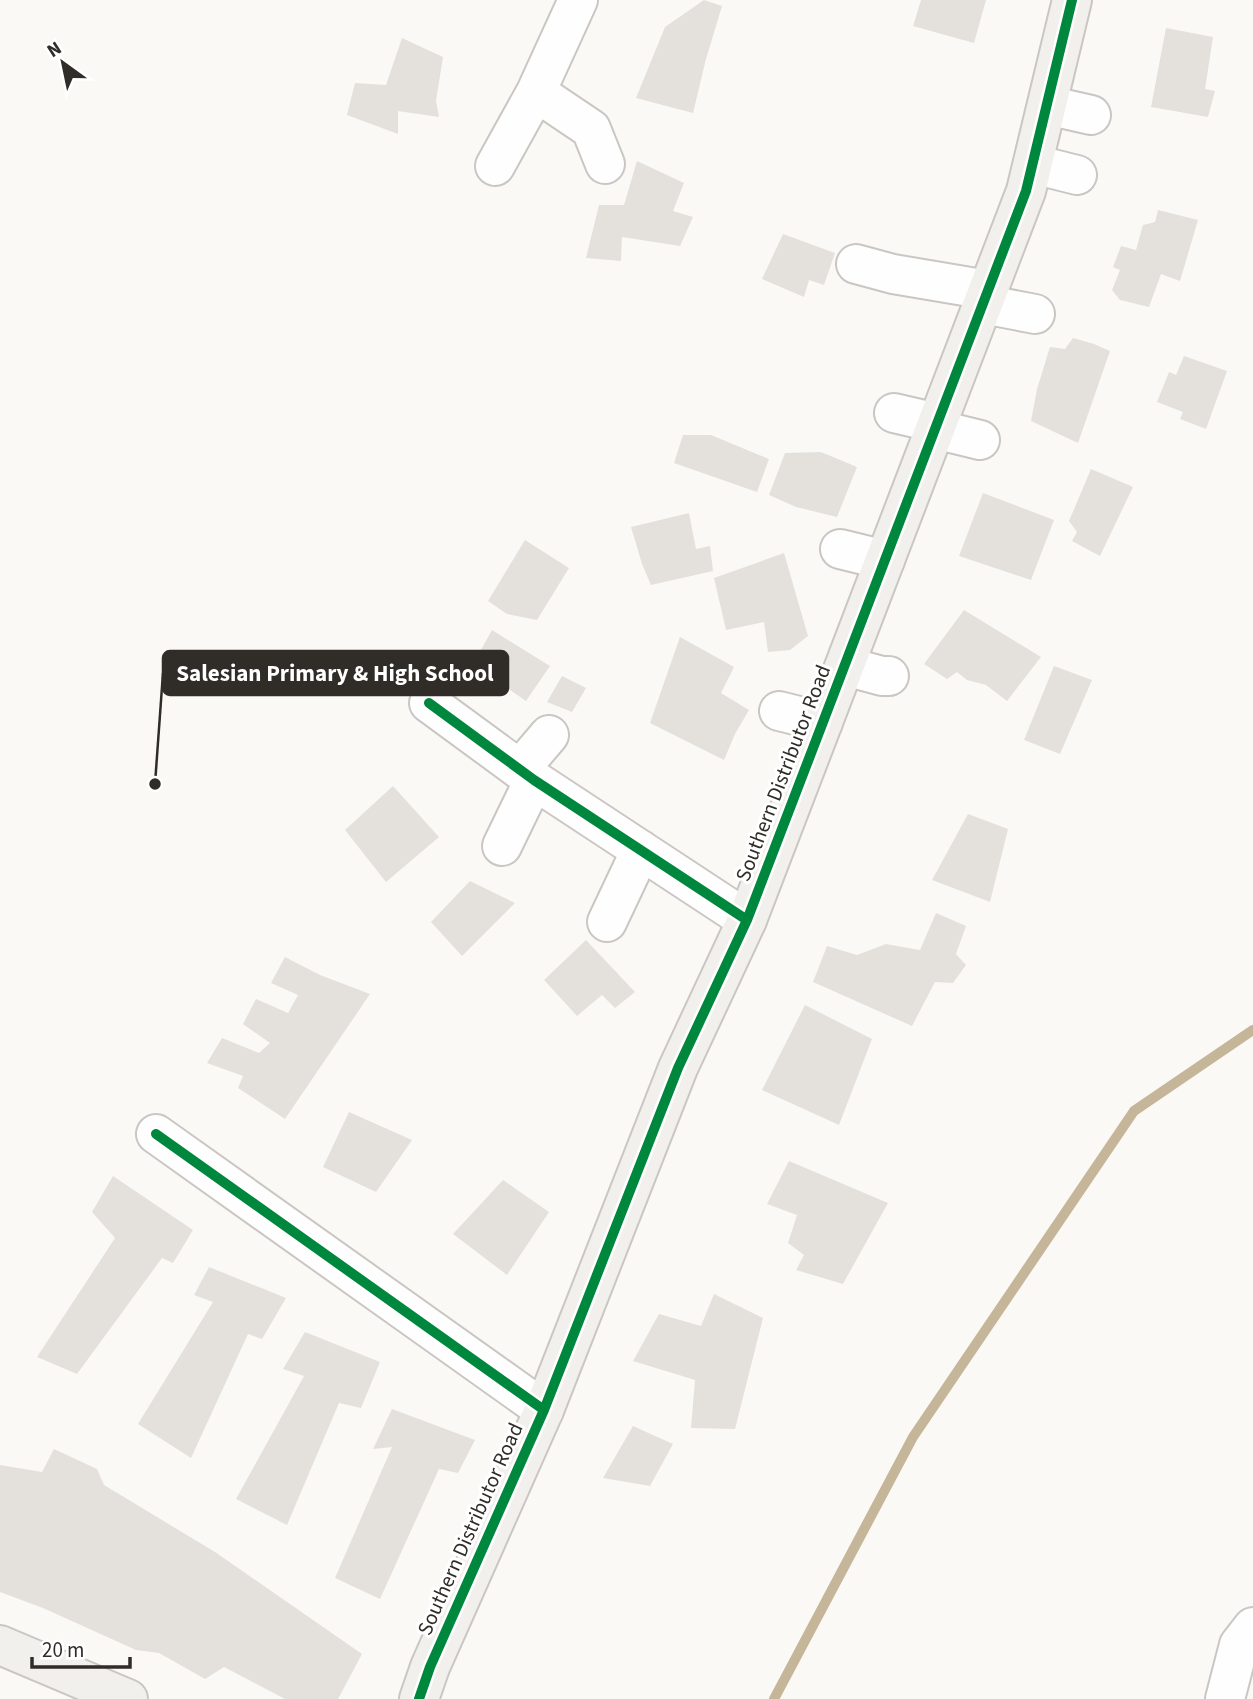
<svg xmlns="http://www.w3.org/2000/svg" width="1253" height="1699" font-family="'Source Sans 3',sans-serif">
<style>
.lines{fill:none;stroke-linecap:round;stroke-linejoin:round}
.stream{stroke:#c6b699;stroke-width:10}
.building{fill:#e4e1dd}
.street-casing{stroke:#cac7c3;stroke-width:42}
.secondary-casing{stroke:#cac7c3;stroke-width:42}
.street{stroke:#fefefe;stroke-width:38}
.secondary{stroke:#f2f0ed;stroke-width:38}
.cycleway-casing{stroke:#fff;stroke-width:15}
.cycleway{stroke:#00873e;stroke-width:10}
.labels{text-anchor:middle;stroke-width:6;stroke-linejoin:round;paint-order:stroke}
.street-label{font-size:21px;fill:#302d28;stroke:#fff}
.leader{fill:none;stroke:#302d28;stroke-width:2.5}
.callout-dot{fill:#302d28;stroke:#fff;stroke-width:2.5}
.callout{fill:#302d28;stroke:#302d28;stroke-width:2.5}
.callout-label{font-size:23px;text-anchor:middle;font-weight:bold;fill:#fff}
</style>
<rect width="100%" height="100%" fill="#fbf9f5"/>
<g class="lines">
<path class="stream" d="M 774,1699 L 913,1437 L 1134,1111 L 1253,1030"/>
</g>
<path class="building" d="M 704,0 L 722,6 L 706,59 L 693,113 L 636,98 L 665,27 Z
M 921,0 L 986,0 L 974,43 L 913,26 Z
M 1166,28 L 1213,37 L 1205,89 L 1215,91 L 1208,117 L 1151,107 Z
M 402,38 L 443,57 L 436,101 L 439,117 L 398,111 L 398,134 L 347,115 L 355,83 L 386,85 Z
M 637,161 L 684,183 L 673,211 L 693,217 L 680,246 L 622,237 L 621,261 L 586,258 L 599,205 L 624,205 Z
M 1158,210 L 1198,220 L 1180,281 L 1161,274 L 1149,307 L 1120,300 L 1112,290 L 1120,270 L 1113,267 L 1121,246 L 1136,250 L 1143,225 L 1155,222 Z
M 783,234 L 835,253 L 824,285 L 809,280 L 804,297 L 762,279 Z
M 1073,338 L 1094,344 L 1110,351 L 1078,443 L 1031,421 L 1037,389 L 1050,347 L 1065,349 Z
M 1184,356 L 1227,371 L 1206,429 L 1180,419 L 1183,412 L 1157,402 L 1169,372 L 1176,375 Z
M 683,435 L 711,435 L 769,459 L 757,492 L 674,463 Z
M 821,452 L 857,467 L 837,517 L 796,507 L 769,495 L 785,453 Z
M 1091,469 L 1133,487 L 1100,556 L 1072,541 L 1077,532 L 1069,521 Z
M 983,493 L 1054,520 L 1031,580 L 959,556 Z
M 689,513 L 696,549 L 710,546 L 713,571 L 651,585 L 642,564 L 631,527 Z
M 525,540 L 569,568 L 537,620 L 507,614 L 488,601 Z
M 784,553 L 808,636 L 790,650 L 768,652 L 764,622 L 726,630 L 714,578 Z
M 964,610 L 1041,657 L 1007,701 L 986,685 L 967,680 L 957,672 L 947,679 L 924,664 Z
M 492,630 L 550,666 L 526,701 L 473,664 Z
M 680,637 L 734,667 L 721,693 L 749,710 L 735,734 L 724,760 L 650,723 Z
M 1054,666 L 1092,680 L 1060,754 L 1024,740 Z
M 562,676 L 586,688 L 572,712 L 547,702 Z
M 393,786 L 439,837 L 386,882 L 345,830 Z
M 968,814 L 1008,829 L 990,902 L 932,880 Z
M 470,881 L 515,903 L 462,956 L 431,922 Z
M 936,913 L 966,926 L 956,954 L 966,965 L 953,983 L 935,982 L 912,1026 L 813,982 L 827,946 L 857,955 L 886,944 L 920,950 Z
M 586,940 L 635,992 L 615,1008 L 602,995 L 577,1016 L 544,980 Z
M 285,957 L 320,975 L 370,994 L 285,1119 L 238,1088 L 243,1076 L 207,1063 L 222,1038 L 259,1053 L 270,1043 L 243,1024 L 256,999 L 288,1013 L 298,995 L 271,983 Z
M 805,1005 L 872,1039 L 839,1125 L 762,1090 Z
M 349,1112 L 412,1140 L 376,1192 L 323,1167 Z
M 789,1161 L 888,1203 L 843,1284 L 796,1270 L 804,1255 L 788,1243 L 797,1215 L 767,1204 Z
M 113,1176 L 193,1230 L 173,1263 L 162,1258 L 77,1374 L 37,1357 L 115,1238 L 92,1212 Z
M 503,1180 L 549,1212 L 507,1275 L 453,1234 Z
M 209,1267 L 286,1298 L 262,1339 L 248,1334 L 191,1458 L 138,1424 L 213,1302 L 194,1295 Z
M 714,1294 L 763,1318 L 735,1429 L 691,1428 L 695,1380 L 633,1361 L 659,1314 L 701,1326 Z
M 305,1332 L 380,1362 L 361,1408 L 339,1403 L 287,1525 L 236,1499 L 304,1376 L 283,1369 Z
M 392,1409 L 475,1440 L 458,1473 L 439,1469 L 380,1599 L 335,1578 L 392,1447 L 373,1449 Z
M 633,1426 L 673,1444 L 650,1486 L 603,1478 Z
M 54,1449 L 97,1469 L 104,1485 L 215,1552 L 362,1654 L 338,1699 L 285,1699 L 224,1667 L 205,1679 L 159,1653 L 136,1650 L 43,1608 L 0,1592 L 0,1465 L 42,1472 Z"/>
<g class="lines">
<defs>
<path id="street" d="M 536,92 L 591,129 L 605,164
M 1047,105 L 1091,115
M 1033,164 L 1077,175
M 495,166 L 536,92 L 578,0
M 856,264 L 893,274 L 988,290
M 983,304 L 1035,314
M 894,413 L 937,423
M 935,429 L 980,440
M 840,549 L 885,560
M 845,666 L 882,676 L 889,676
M 429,703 L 534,780 L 747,920
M 779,711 L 823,722
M 520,769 L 549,735
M 502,846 L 534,780
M 607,922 L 641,850
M 156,1134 L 544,1410
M 1225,1699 L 1239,1645 L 1253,1627"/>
<path id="secondary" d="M 0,1645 L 128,1699
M 419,1699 L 430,1667 L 544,1410 L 678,1068 L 747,920 L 823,722 L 1026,191 L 1072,0"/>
</defs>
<use href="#street" class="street-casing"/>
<use href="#secondary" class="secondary-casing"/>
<use href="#street" class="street"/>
<use href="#secondary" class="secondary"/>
<defs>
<path id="cycleway" d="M 429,703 L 534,780 L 747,920
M 156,1134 L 544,1410
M 419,1699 L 430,1667 L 544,1410 L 678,1068 L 747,920 L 823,722 L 1026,191 L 1072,0"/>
</defs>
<use href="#cycleway" class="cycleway-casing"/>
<use href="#cycleway" class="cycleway"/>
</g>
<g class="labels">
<g class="street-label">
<text transform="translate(783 773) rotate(-69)" y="7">Southern Distributor Road</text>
<text transform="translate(470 1529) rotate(-66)" y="7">Southern Distributor Road</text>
</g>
</g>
<path class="leader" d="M155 784L163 673"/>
<circle class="callout-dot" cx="155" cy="784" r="7"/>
<rect class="callout" x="163" y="651" width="345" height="44" rx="7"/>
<g class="callout-label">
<text x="335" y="681">Salesian Primary &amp; High School</text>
</g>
<g transform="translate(63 63) rotate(327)" stroke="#ffffff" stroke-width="5" paint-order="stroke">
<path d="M0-5L12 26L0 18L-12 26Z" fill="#302d28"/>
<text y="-10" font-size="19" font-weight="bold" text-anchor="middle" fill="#302d28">N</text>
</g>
<path d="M32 1657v10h98v-10" fill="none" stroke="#302d28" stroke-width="3.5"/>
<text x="42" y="1657" font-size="21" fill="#302d28" stroke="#ffffff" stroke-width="5" paint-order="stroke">20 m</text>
</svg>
